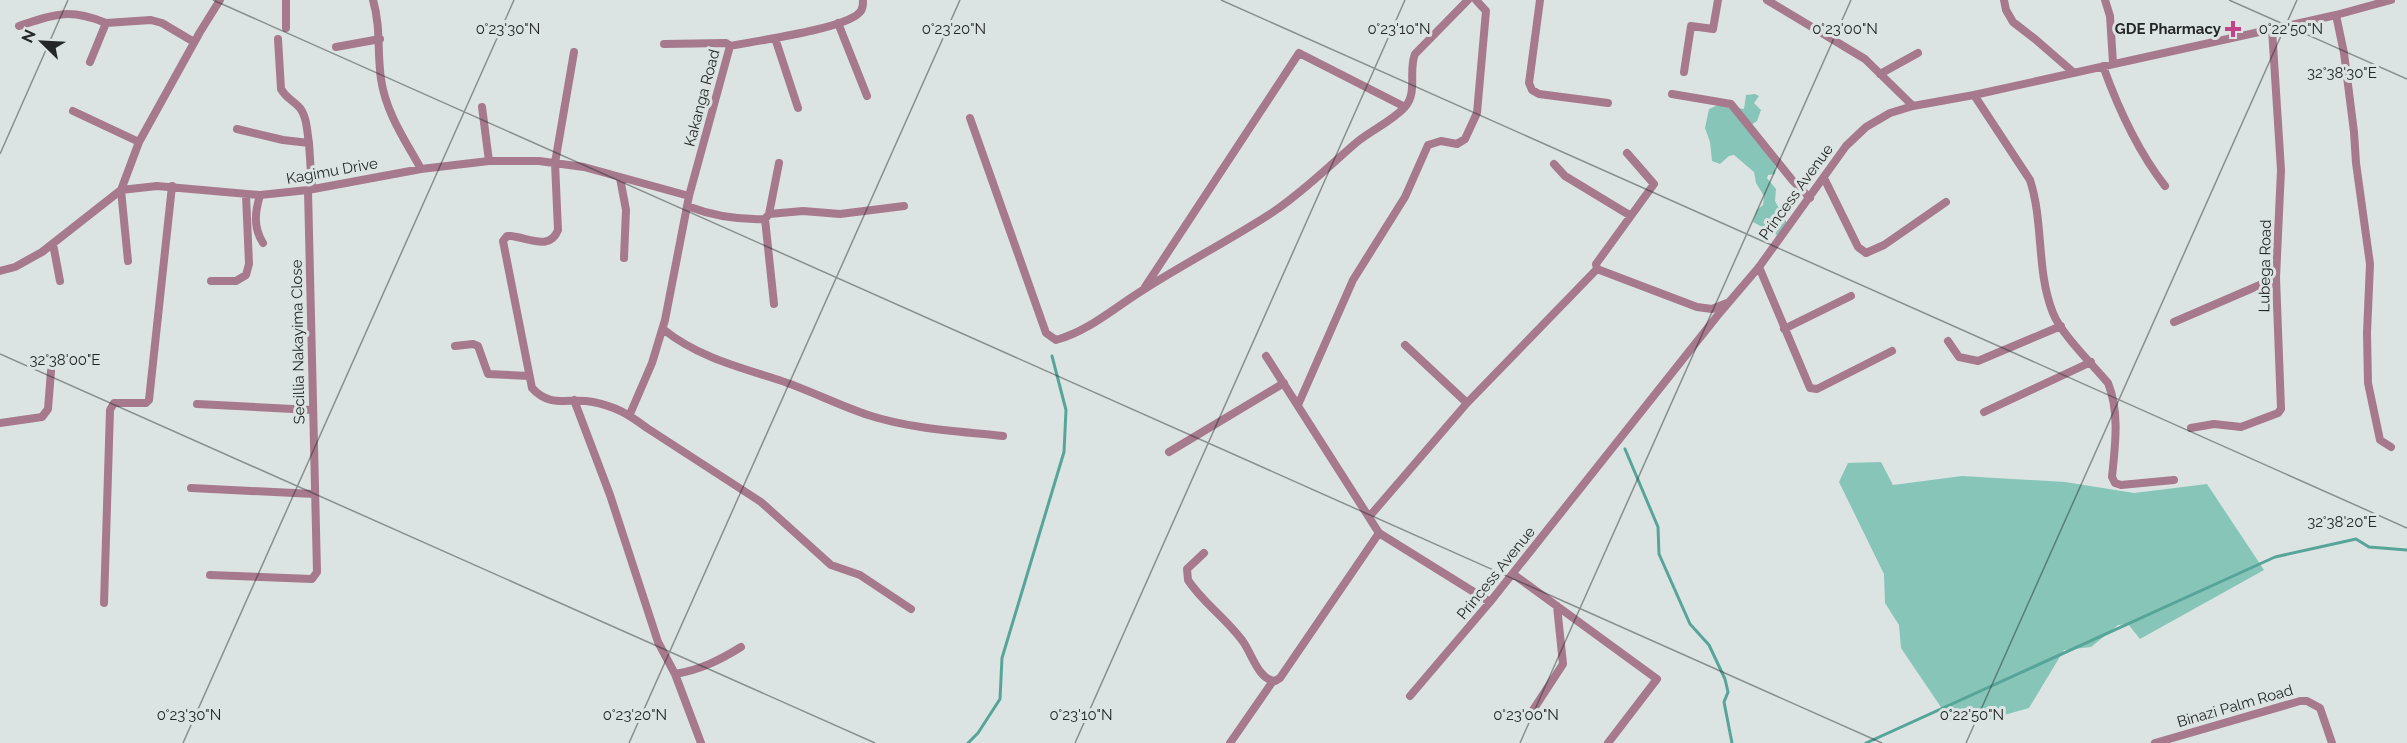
<svg xmlns="http://www.w3.org/2000/svg" width="2407" height="743" font-family="Raleway,sans-serif">
<style>
.green{fill:#87c5b9}
.lines{fill:none;stroke-linecap:round;stroke-linejoin:round}
.stream{stroke:#57a598;stroke-width:3}
.minor{stroke:#a7798d;stroke-width:8}
.ticks{fill:none;stroke:#242727;stroke-width:1.5;stroke-opacity:0.45}
.poi-dot{fill:#c44186;stroke:#dbe4e2;stroke-width:2}
.labels{text-anchor:middle;stroke-width:6;stroke-linejoin:round;paint-order:stroke}
.poi-label{font-size:15px;font-weight:bold;fill:#242727;stroke:#dbe4e2;text-anchor:end}
.street-label{font-size:15px;fill:#242727;stroke:#dbe4e2}
.ticks-label{font-size:15px;text-anchor:middle;fill:#242727;stroke:#dbe4e2;stroke-width:6;stroke-linejoin:round;paint-order:stroke}
</style>
<rect width="100%" height="100%" fill="#dbe4e2"/>
<path class="green" d="M 1755,94 L 1759,96 L 1754,103 L 1761,110 L 1757,121 L 1751,125 L 1776,159 L 1775,174 L 1768,175 L 1767,178 L 1776,189 L 1775,201 L 1788,225 L 1777,235 L 1753,222 L 1757,210 L 1763,205 L 1764,196 L 1756,183 L 1754,172 L 1734,155 L 1729,156 L 1720,164 L 1712,161 L 1710,142 L 1705,128 L 1709,109 L 1718,105 L 1744,109 L 1746,95 Z
M 1881,462 L 1893,485 L 1962,476 L 2065,482 L 2134,493 L 2207,484 L 2264,570 L 2140,639 L 2128,624 L 2118,625 L 2091,647 L 2064,650 L 2029,708 L 1990,719 L 1951,722 L 1901,648 L 1899,625 L 1885,603 L 1884,574 L 1839,482 L 1848,463 Z"/>
<g class="lines">
<path class="stream" d="M 1625,449 L 1658,527 L 1659,554 L 1690,624 L 1709,645 L 1725,679 L 1728,692 L 1724,702 L 1732,743
M 968,743 L 978,733 L 1000,699 L 1002,658 L 1064,452 L 1066,410 L 1052,356
M 1866,743 L 2275,557 L 2356,539 L 2369,547 L 2407,550"/>
<path class="minor" d="M 373,0 C 381,27 377,52 381,79 C 386,113 405,140 421,169
M 1540,0 L 1529,83 L 1532,90 L 1539,94 L 1608,103
M 1767,0 L 1865,59 L 1913,106
M 2004,0 L 2006,10 L 2013,22 L 2035,39 L 2073,72
M 2105,0 L 2110,16 L 2113,63
M 2336,15 L 2344,53 L 2354,132 L 2356,163 L 2370,264 L 2367,333 L 2368,383 L 2380,440 L 2391,447
M 838,23 L 867,96
M 19,26 C 55,14 69,8 106,23
M 286,28 L 286,0
M 775,38 L 798,108
M 278,39 L 281,89 C 286,98 291,99 298,106 C 307,114 307,132 309,143
M 664,44 L 726,43 L 730,46
M 336,47 L 380,39
M 574,52 L 555,163 L 558,230 C 550,251 529,238 511,236 L 507,236 L 503,241 L 532,388 C 551,409 569,397 593,402 C 617,407 628,414 647,428 L 761,502 L 831,565 L 860,575 L 911,609
M 90,62 L 106,23 L 151,20 L 162,23 L 194,42
M 2103,66 C 2118,108 2137,150 2165,186
M 1684,72 L 1691,26 L 1713,29 L 1718,0
M 1880,74 L 1918,53
M 1672,94 L 1731,104 L 1793,181 L 1810,198
M 1974,95 L 2030,180 C 2044,223 2036,271 2053,313 C 2061,334 2093,365 2108,383 C 2120,412 2115,447 2112,477 L 2115,483 L 2121,485 L 2174,480
M 482,107 L 489,161
M 73,111 L 139,142
M 970,118 L 1046,333 L 1056,340 C 1089,331 1114,308 1143,290 C 1185,263 1230,240 1273,212 C 1303,192 1329,166 1357,142 C 1372,130 1392,121 1405,107 C 1418,92 1408,71 1415,54 L 1468,0
M 237,129 L 283,140 L 309,143 L 312,189
M 1554,164 L 1565,176 L 1631,216
M 620,178 L 626,210 L 624,258
M 1824,178 L 1858,247 L 1866,253 L 1884,245 L 1946,202
M 260,195 C 255,212 253,227 263,243
M 687,206 C 713,216 737,220 765,219 L 769,214 L 803,211 L 840,214 L 904,206
M 769,214 L 779,163
M 765,219 L 774,304
M 53,244 L 60,281
M 128,261 L 121,190 L 139,142 L 200,32 L 220,0
M 1759,267 L 1810,388 L 1817,389 L 1892,351
M 1597,269 L 1697,307 L 1712,309 L 1727,303
M 0,271 L 15,267 L 42,252 L 121,190 L 157,186 L 260,195 L 308,190 L 421,169 L 489,161 L 539,161 L 584,167 L 689,196
M 211,281 L 236,281 L 246,275 L 249,264 L 246,195
M 1145,287 L 1299,53 L 1405,107
M 2174,322 L 2276,278
M 663,329 C 696,356 738,367 779,380 C 809,390 838,405 868,415 C 911,429 958,431 1003,436
M 1784,329 L 1851,296
M 1948,341 L 1959,357 L 1978,361 L 2061,326
M 1405,345 L 1467,403
M 455,346 L 473,344 L 478,346 L 488,374 L 529,376
M 1266,356 L 1379,533 L 1490,602
M 574,400 L 610,495 L 658,642 L 675,674 C 700,670 720,660 741,647
M 197,404 L 312,410
M 1298,405 L 1353,280 L 1405,197 L 1428,145 L 1441,141 L 1457,144 L 1465,139 L 1477,113 L 1486,11 L 1476,0
M 1984,412 L 2091,362
M 630,414 L 652,363 L 665,320 L 689,196 L 730,46 C 755,41 844,29 859,13 C 863,10 863,5 863,0
M 0,423 L 42,417 L 48,409 L 51,371
M 2191,428 L 2214,424 L 2241,427 L 2278,413 L 2281,409 L 2276,278 L 2281,170 L 2272,29
M 1169,452 L 1284,383
M 191,488 L 314,494
M 1369,517 L 1467,403 L 1597,269 L 1596,264 L 1654,184 L 1627,153
M 1204,553 L 1187,569 L 1188,580 C 1203,603 1228,620 1244,643 C 1252,655 1259,680 1275,681 L 1280,678 L 1379,533
M 1513,574 L 1657,679 L 1608,743
M 210,575 L 312,579 L 317,572 L 308,190
M 104,603 L 110,410 L 114,403 L 146,403 L 149,400 L 172,186
M 675,674 L 701,743
M 1410,696 L 1490,602 L 1718,315 L 1759,267 L 1846,146 L 1866,127 L 1890,113 L 1913,106 L 1974,95 L 2336,15 L 2391,0
M 1533,710 L 1563,664 L 1557,606
M 1230,743 L 1273,681
M 2155,743 L 2300,701 L 2307,701 L 2320,708 L 2332,743"/>
</g>
<path class="ticks" d="M 213,0 L 1882,743M 1221,0 L 2407,528M 2229,0 L 2407,79M 0,154 L 68,0M 0,354 L 875,743M 183,743 L 514,0M 629,743 L 960,0M 1075,743 L 1405,0M 1520,743 L 1851,0M 1966,743 L 2297,0"/>
<path class="poi-dot" d="M2230 20h6v6h6v6h-6v6h-6v-6h-6v-6h6z"/>
<g class="labels">
<g class="poi-label">
<text x="2221" y="34">GDE Pharmacy</text>
</g>
<g class="street-label">
<text transform="translate(702 98) rotate(-75)" y="5">Kakanga Road</text>
<text transform="translate(332 171) rotate(-10)" y="5">Kagimu Drive</text>
<text transform="translate(1796 192) rotate(-54)" y="5">Princess Avenue</text>
<text transform="translate(2265 266) rotate(-89)" y="5">Lubega Road</text>
<text transform="translate(298 342) rotate(-91)" y="5">Secillia Nakayima Close</text>
<text transform="translate(1496 573) rotate(-51)" y="5">Princess Avenue</text>
<text transform="translate(2235 706) rotate(-16)" y="5">Binazi Palm Road</text>
</g>
</g>
<g class="ticks-label">
<text x="508" y="34">0°23'30"N</text>
<text x="954" y="34">0°23'20"N</text>
<text x="1399" y="34">0°23'10"N</text>
<text x="1845" y="34">0°23'00"N</text>
<text x="2291" y="34">0°22'50"N</text>
<text x="2342" y="78">32°38'30"E</text>
<text x="65" y="365">32°38'00"E</text>
<text x="2342" y="527">32°38'20"E</text>
<text x="189" y="720">0°23'30"N</text>
<text x="635" y="720">0°23'20"N</text>
<text x="1081" y="720">0°23'10"N</text>
<text x="1526" y="720">0°23'00"N</text>
<text x="1972" y="720">0°22'50"N</text>
</g>
<g transform="translate(42 42) rotate(294)" stroke="#dbe4e2" stroke-width="4.5" paint-order="stroke">
<path d="M0-4.5L10 22L0 15L-10 22Z" fill="#242727"/>
<text y="-9" font-size="16" font-weight="bold" text-anchor="middle" fill="#242727">N</text>
</g>
</svg>
